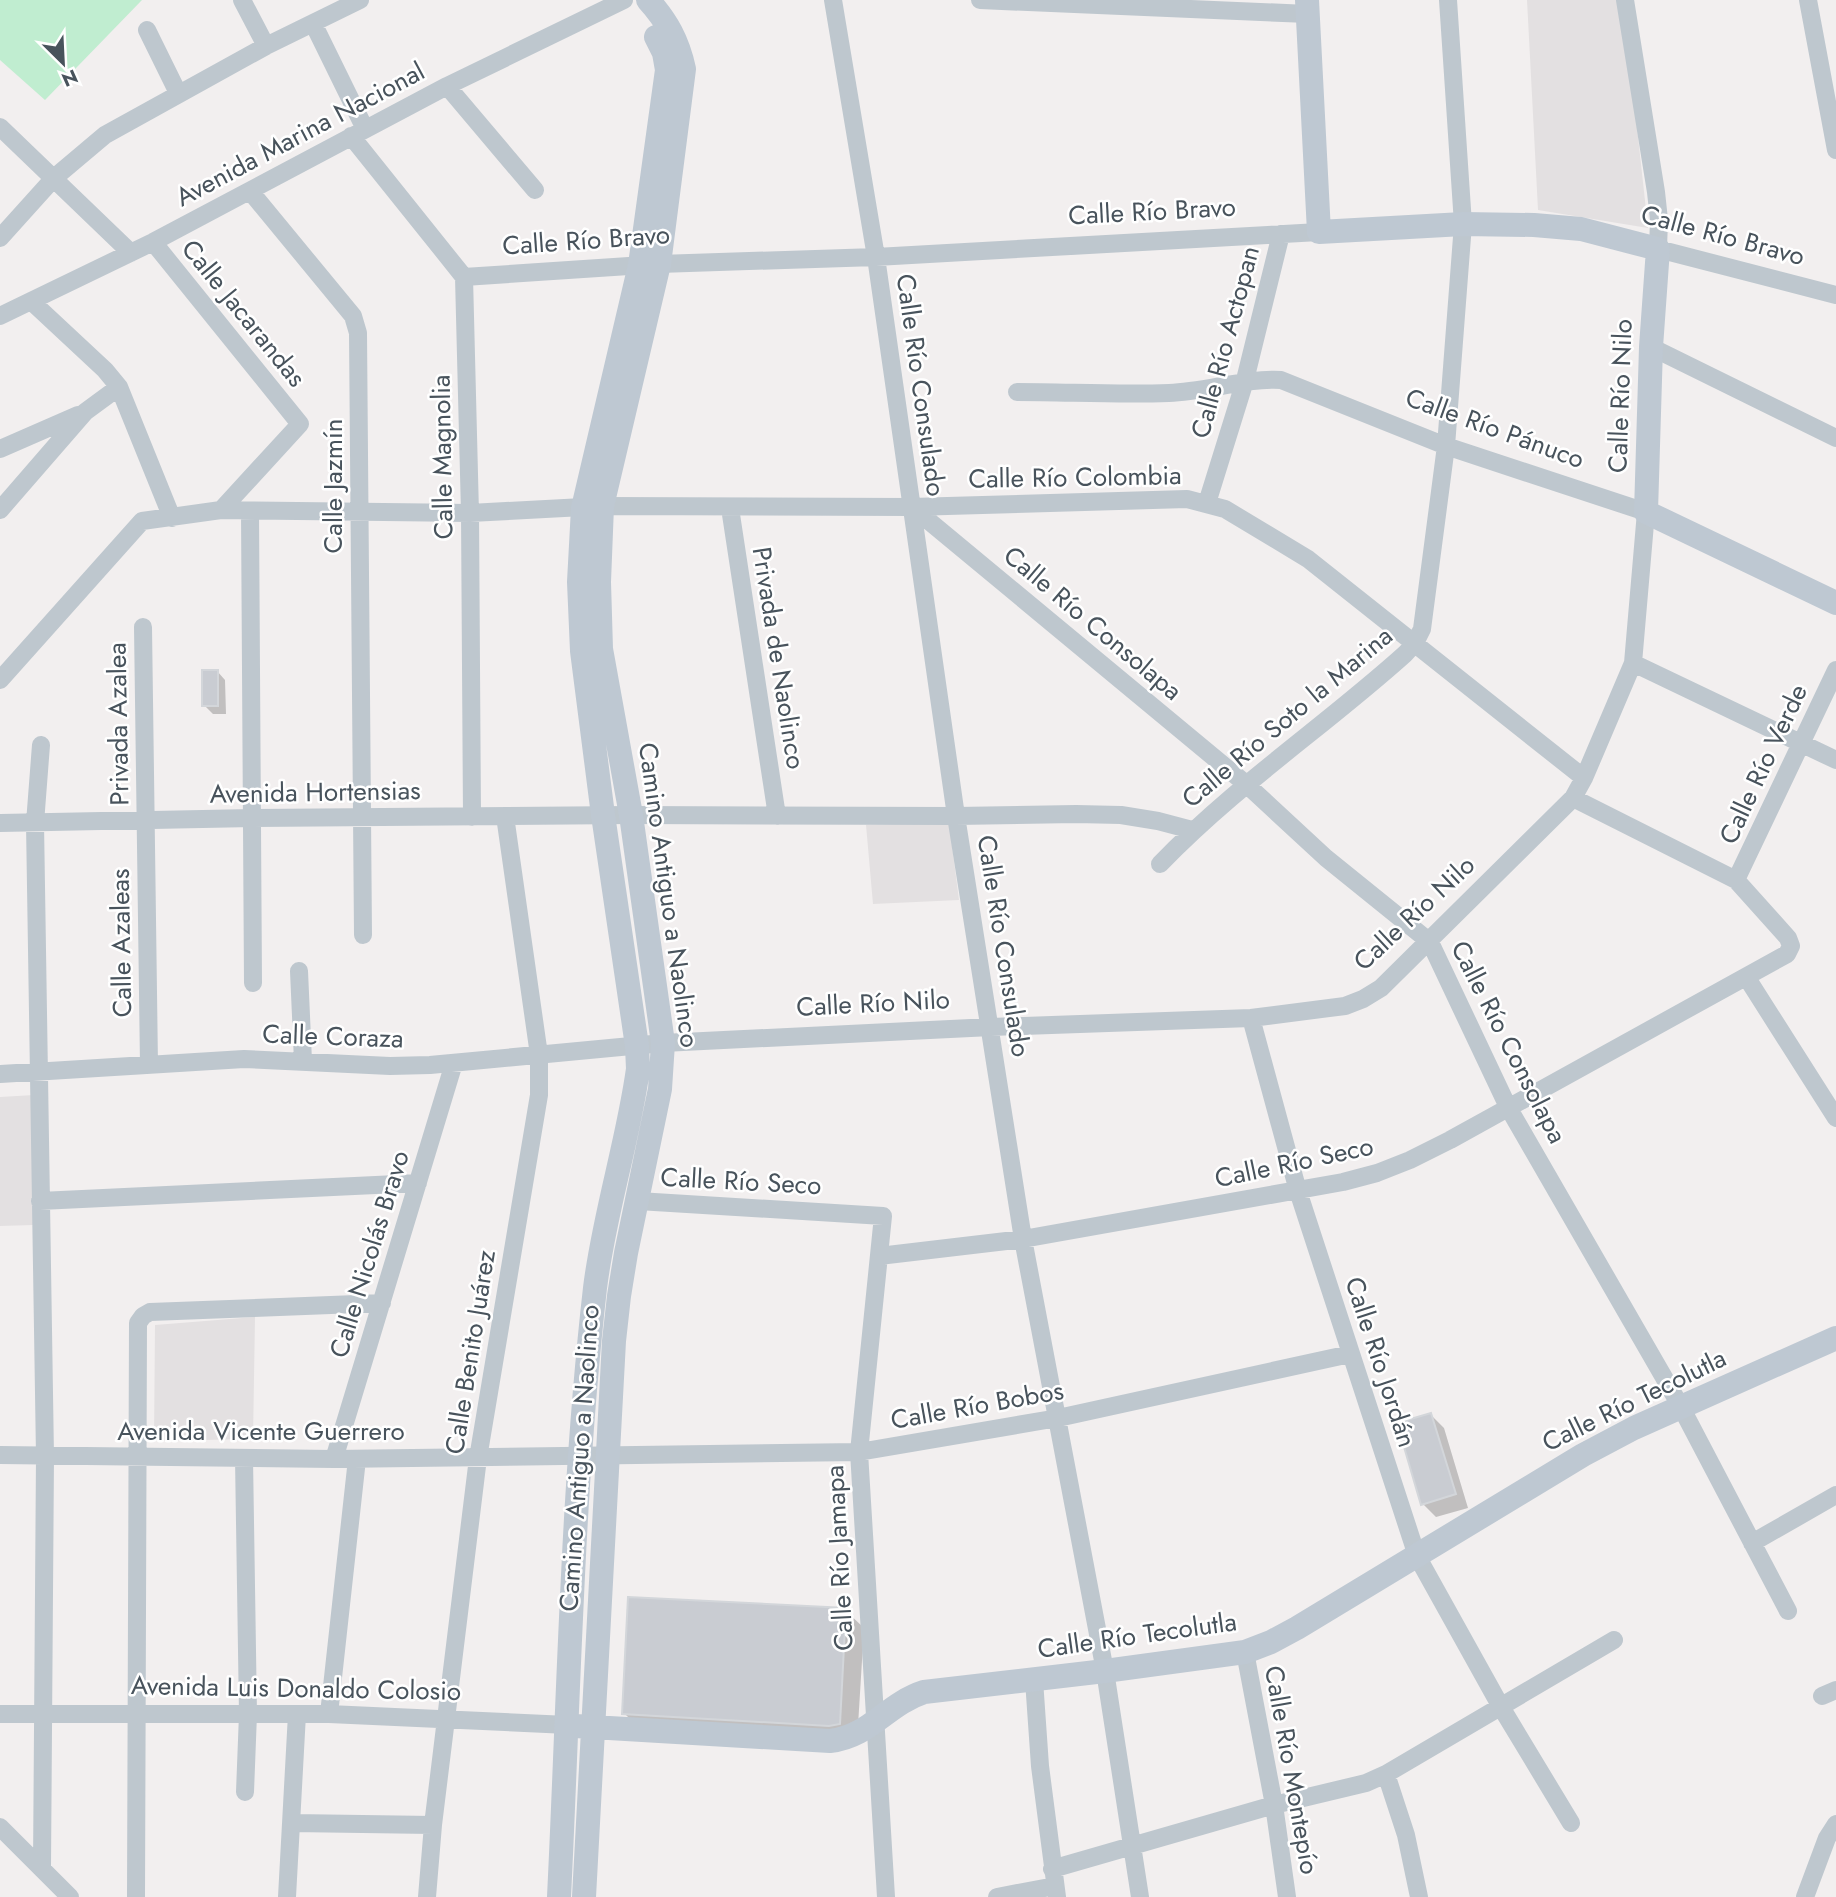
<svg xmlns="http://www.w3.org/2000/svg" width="1836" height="1897" font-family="Jost,sans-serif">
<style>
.education{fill:#e3e0e1}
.green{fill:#c0edd0}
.shadow{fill:#0003}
.building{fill:#c9ccd2;stroke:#d3d6da;stroke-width:2}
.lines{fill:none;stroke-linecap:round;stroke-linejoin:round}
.street{stroke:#bec7ce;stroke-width:18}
.secondary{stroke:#bec8d2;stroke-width:24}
.labels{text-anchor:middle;stroke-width:5;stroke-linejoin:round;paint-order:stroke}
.street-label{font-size:26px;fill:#48535c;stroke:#fff}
</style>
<rect width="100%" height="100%" fill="#f2efef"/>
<path class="education" d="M 1527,0 L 1623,0 L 1648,228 L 1538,210 Z
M 949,822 L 959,900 L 873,904 L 866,825 Z
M 34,1095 L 33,1225 L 0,1226 L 0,1097 Z
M 255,1317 L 253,1439 L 154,1441 L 155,1325 Z"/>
<path class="green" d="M 0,0 L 142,0 L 45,100 L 0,60 Z"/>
<path class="shadow" d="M 217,671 L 225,680 L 226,714 L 213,714 L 204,705 Z
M 1431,1415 L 1444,1428 L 1468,1508 L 1436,1517 L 1423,1504 Z
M 845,1610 L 864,1628 L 857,1742 L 642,1731 L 624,1713 Z"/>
<path class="building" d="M 202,670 L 218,670 L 218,706 L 202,706 Z
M 1431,1413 L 1456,1494 L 1421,1505 L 1397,1423 Z
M 628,1597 L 846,1608 L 840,1724 L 829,1726 L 622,1714 Z"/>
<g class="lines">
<path class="street" d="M 242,0 L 266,46
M 833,0 L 876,257 L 956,816 L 1023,1239 L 1105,1671 L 1140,1897
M 980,0 L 1308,14
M 1625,0 L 1656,192 L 1659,220 L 1658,249 L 1836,295
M 1808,0 L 1836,150
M 313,23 L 365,129
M 147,30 L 178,93
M 447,86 L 535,190
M 0,127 L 131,253
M 351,136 L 464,277 L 470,513 L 472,817
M 250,191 L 353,316 L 358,333 L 363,935
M 0,238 L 54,178 L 105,135 L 266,46 L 360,0
M 153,242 L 300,424 L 221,510
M 464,277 L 659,264 L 876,257 L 1319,232
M 31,301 L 105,370 L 119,387 L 172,518
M 0,316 L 153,242 L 447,86 L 624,0
M 1651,347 L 1836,438
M 0,449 L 78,415
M 1207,503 L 1244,384 L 1281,234
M 912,507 L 1246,784 L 1326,858 L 1430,942 L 1508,1107 L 1681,1407 L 1788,1611
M 730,508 L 777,816
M 0,510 L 85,412 L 119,387
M 250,512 L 253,983
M 143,627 L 149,1065
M 1633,663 L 1836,760
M 0,680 L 142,521 L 221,510 L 470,513 L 602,506 L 912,507 L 1187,499 L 1225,509 L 1308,559 L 1584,778
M 41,745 L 35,823 L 45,1456 L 42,1867
M 0,823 L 253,818 L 631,815 L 956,816 L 1076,814 L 1121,815 L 1158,821 L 1192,830
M 1160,864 C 1235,786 1325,726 1405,654 L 1415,643 L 1422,629 L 1446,446 L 1463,224 L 1448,0
M 1736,880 L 1836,670
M 299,971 L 303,1061
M 1747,978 L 1836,1118
M 1251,1018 L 1298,1191 L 1417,1556 L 1501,1707 L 1571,1823
M 0,1074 L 244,1059 L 390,1066 L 430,1065 L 663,1043 L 991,1027 L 1251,1018 L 1345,1006 L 1363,999 L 1381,988 L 1573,798 L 1584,778 L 1633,663 L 1646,512 L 1446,446 L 1281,380 C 1244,378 1206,392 1169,393 C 1118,395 1068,392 1017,392
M 40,1201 L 418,1183
M 638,1201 L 883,1216 L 859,1452 L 886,1897
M 879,1256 L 1023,1239 L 1343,1182 L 1377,1173 L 1410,1160 L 1450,1140 L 1787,954 L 1791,946 L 1788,938 L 1736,880 L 1573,798
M 0,1455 L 334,1459 L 859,1452 L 1058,1418 L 1350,1354
M 244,1458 L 248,1714 L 245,1792
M 334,1459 L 454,1063
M 1752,1543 L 1836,1495
M 1245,1652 L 1274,1805 L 1287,1897
M 1034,1680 L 1040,1766 L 1057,1897
M 1822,1696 L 1836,1690
M 0,1714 L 329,1714 L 568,1725
M 329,1714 L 357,1459
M 1386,1774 L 1406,1835 L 1419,1897
M 292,1823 L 433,1825
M 0,1827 L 70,1897
M 1052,1869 L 1274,1805 L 1366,1783 L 1386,1774 L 1614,1640
M 136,1897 L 138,1323 L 143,1316 L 150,1312 L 382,1303
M 287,1897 L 297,1714
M 427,1897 L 433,1825 L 478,1458 L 539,1095 L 539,1055 L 505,816
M 997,1897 L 1055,1886
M 1805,1897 L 1827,1838 L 1836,1824"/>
<path class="secondary" d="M 1307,0 L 1319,232 L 1463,224 L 1534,225 L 1581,229 L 1658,249 L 1651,347 L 1646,512 L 1836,603
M 575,1726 L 830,1741 C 869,1737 887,1704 924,1692 L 1105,1671 L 1245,1652 L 1271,1642 L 1297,1628 L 1583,1455 L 1634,1428 L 1836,1338
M 559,1897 C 569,1694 572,1490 595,1288 C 604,1214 628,1142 638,1069 L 637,1046 L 603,815 L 582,651 L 579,582 L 583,508 L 640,265 L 667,70 L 664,53 L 656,37
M 584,1897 L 614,1341 L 619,1296 L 626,1253 L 660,1089 L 663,1043 L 631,815 L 601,649 L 599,582 L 602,506 L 659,264 L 684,69 C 678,41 667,21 648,0"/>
</g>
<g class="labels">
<g class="street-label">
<text transform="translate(300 134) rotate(-28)" y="9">Avenida Marina Nacional</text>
<text transform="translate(1152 211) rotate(-3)" y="9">Calle Río Bravo</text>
<text transform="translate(1723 235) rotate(15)" y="9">Calle Río Bravo</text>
<text transform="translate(586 240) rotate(-4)" y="9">Calle Río Bravo</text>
<text transform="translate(244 313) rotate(51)" y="9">Calle Jacarandas</text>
<text transform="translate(1225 342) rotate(-75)" y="9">Calle Río Actopan</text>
<text transform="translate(921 385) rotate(82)" y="9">Calle Río Consulado</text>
<text transform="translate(1620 396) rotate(-88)" y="9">Calle Río Nilo</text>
<text transform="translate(1495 428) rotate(20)" y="9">Calle Río Pánuco</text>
<text transform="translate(442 457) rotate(-91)" y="9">Calle Magnolia</text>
<text transform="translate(1075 477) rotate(-1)" y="9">Calle Río Colombia</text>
<text transform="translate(333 486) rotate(-90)" y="9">Calle Jazmín</text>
<text transform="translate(1093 623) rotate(40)" y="9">Calle Río Consolapa</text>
<text transform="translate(779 658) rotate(81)" y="9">Privada de Naolinco</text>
<text transform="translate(1287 717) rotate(-40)" y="9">Calle Río Soto la Marina</text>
<text transform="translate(118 724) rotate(-91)" y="9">Privada Azalea</text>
<text transform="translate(1763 764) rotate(-65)" y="9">Calle Río Verde</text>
<text transform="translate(315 792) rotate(-1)" y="9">Avenida Hortensias</text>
<text transform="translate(669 895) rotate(82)" y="9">Camino Antiguo a Naolinco</text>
<text transform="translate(1414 913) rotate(-43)" y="9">Calle Río Nilo</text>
<text transform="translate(121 943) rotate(-91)" y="9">Calle Azaleas</text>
<text transform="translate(1004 946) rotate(81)" y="9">Calle Río Consulado</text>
<text transform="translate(873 1003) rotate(-3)" y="9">Calle Río Nilo</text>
<text transform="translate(333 1036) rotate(2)" y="9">Calle Coraza</text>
<text transform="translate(1509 1042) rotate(63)" y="9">Calle Río Consolapa</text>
<text transform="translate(1294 1162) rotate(-12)" y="9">Calle Río Seco</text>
<text transform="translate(741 1181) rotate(3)" y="9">Calle Río Seco</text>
<text transform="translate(369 1254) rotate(-73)" y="9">Calle Nicolás Bravo</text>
<text transform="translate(470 1352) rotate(-81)" y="9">Calle Benito Juárez</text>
<text transform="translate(1381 1362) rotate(72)" y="9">Calle Río Jordán</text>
<text transform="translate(1634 1400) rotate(-26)" y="9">Calle Río Tecolutla</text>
<text transform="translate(977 1405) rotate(-10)" y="9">Calle Río Bobos</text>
<text x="261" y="1440">Avenida Vicente Guerrero</text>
<text transform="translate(579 1458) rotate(-86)" y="9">Camino Antiguo a Naolinco</text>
<text transform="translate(839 1558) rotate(-93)" y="9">Calle Río Jamapa</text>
<text transform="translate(1137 1635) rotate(-8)" y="9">Calle Río Tecolutla</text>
<text transform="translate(296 1688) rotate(1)" y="9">Avenida Luis Donaldo Colosio</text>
<text transform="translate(1292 1770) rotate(80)" y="9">Calle Río Montepío</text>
</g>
</g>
<g transform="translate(63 63) rotate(156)" stroke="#ffffff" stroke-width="5" paint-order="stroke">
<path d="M0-5L12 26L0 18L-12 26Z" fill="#48535c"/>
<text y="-10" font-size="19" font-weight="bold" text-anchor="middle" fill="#48535c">N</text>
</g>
</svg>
